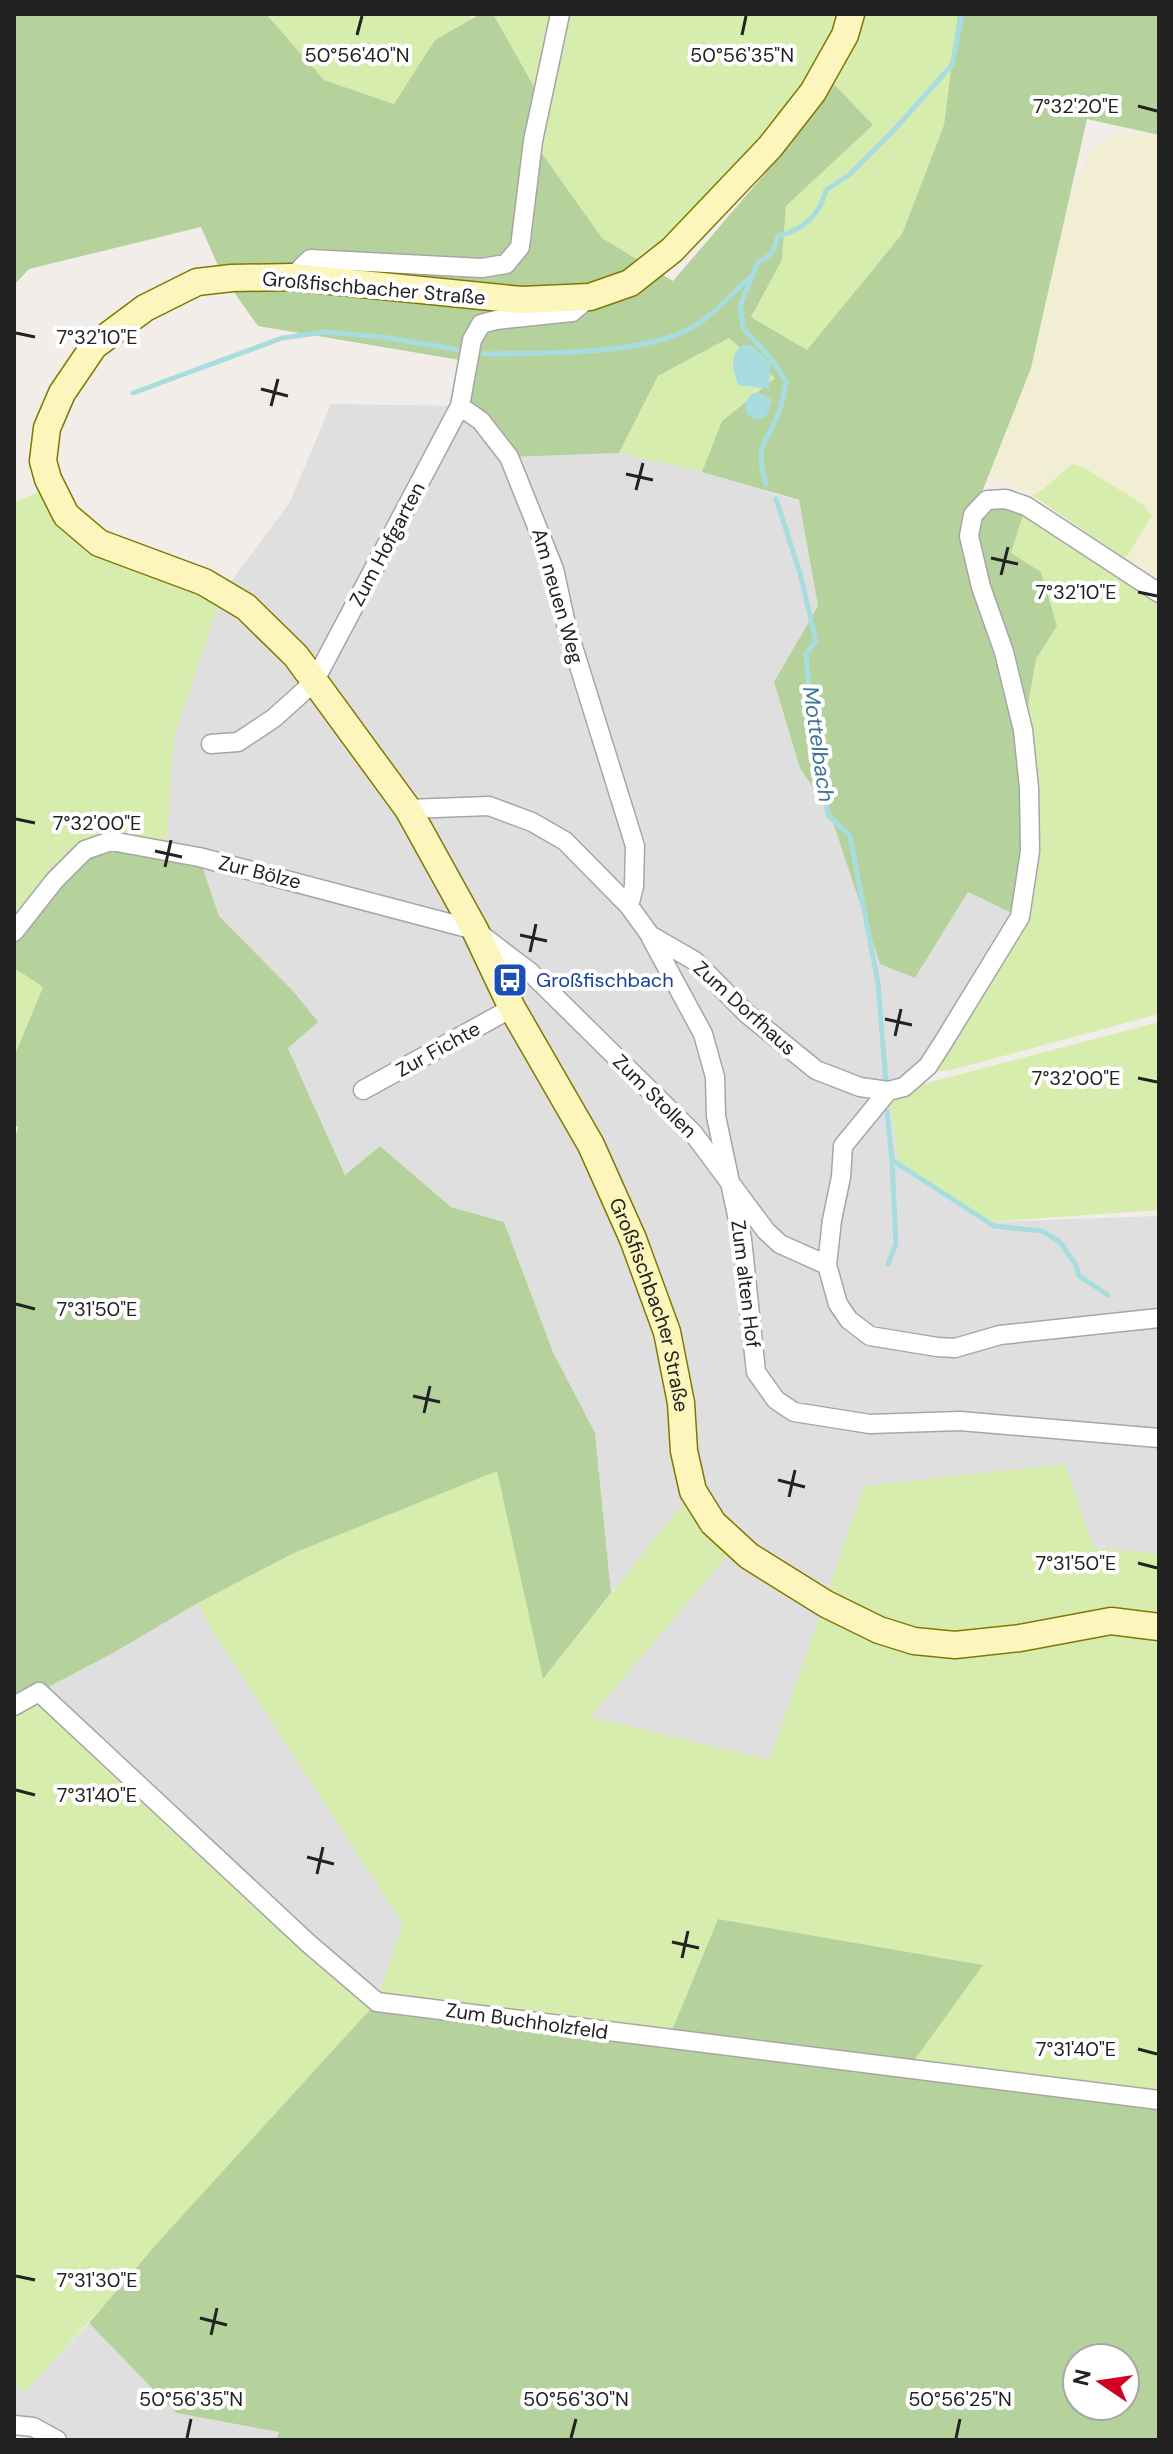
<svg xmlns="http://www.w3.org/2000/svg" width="1173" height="2454" font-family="'DM Sans',sans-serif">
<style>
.residential{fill:#e0dfdf}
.farmland{fill:#f1eed4}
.grass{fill:#d7edae}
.forest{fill:#b5d29c;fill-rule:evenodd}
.water{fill:#a8dde0}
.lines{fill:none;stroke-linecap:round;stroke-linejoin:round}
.stream{stroke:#a8dde0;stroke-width:5}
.street-casing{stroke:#a6a6a6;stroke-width:21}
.secondary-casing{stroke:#807901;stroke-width:29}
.street{stroke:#fff;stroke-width:18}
.secondary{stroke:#fcf5bc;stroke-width:26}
.ticks{fill:none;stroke:#222;stroke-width:3}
.labels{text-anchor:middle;stroke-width:8;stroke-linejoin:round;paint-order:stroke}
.street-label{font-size:20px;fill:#222;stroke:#fff}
.transit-label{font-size:20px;fill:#164399;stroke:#fff;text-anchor:start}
.water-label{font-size:22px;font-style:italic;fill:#3e7795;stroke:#fff}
.ticks-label{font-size:20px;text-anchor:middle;fill:#222;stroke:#fff;stroke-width:8;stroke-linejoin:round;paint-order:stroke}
</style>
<rect width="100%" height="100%" fill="#f2ede8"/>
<path class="residential" d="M 331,404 L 460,406 L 509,457 L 619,453 L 702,472 L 799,501 L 818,606 L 774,682 L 800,768 L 830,813 L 915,978 L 968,892 L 1020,917 L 944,1041 L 888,1091 L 899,1164 L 988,1222 L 1159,1216 L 1159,1553 L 1094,1548 L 826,1604 L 771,1760 L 589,1717 L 648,1550 L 611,1593 L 595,1433 L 553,1352 L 504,1222 L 451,1207 L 380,1146 L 345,1175 L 288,1047 L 317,1022 L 293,991 L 219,916 L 199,857 L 166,851 L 174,736 L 222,593 L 290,502 Z
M 198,1603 L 212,1630 L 404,1924 L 377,2002 L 39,1692 L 113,1653 Z
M 89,2323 L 176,2413 L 280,2432 L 276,2440 L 57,2440 L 14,2415 L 14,2384 L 26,2391 Z"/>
<path class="farmland" d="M 1123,132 L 1159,135 L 1159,579 L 1125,559 L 1152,516 L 1072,464 L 1042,490 L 1032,495 L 988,477 L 1031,368 L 1069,201 L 1090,151 L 1099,143 Z"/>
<path class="grass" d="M 266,14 L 469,14 L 471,19 L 435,40 L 395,104 L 324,80 Z
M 493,14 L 556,14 L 538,94 Z
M 563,14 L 841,14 L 806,90 L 644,263 L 602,238 L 536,146 Z
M 858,14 L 958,14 L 944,125 L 902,234 L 807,350 L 751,317 L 782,260 L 786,206 L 873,125 L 832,82 Z
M 729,338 L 776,378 L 722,421 L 702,472 L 619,453 L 658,376 Z
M 1072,464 L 1083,467 L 1142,504 L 1152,516 L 1125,559 L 1032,495 L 1042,490 Z
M 53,486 L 66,515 L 222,593 L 174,736 L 166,851 L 14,932 L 14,502 Z
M 1024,512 L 1159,598 L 1159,1014 L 951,1070 L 934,1072 L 1035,873 L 1039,809 L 1028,706 L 1036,659 L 1057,626 L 1041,572 L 1011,553 Z
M 14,968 L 43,987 L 14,1057 Z
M 1159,1022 L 1159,1210 L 988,1222 L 899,1164 L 890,1104 L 897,1096 L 923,1084 Z
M 1065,1464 L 1094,1548 L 1159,1553 L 1159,2100 L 907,2070 L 982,1965 L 718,1919 L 668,2040 L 204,2195 L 25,2392 L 14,2384 L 14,1706 L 39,1692 L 377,2001 L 403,1924 L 212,1630 L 198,1603 L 294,1553 L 497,1470 L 544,1678 L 693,1491 L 737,1545 L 590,1717 L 770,1760 L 864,1486 Z"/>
<path class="forest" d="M 14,14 L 266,14 L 324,80 L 394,104 L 435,40 L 480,14 L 493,14 L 546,108 L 523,136 L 533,141 L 602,238 L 673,281 L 774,163 L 832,82 L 873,125 L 786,206 L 782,260 L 751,317 L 807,350 L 902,234 L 944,125 L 958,14 L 1159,14 L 1159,135 L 1087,119 L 1031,368 L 973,515 L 1023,730 L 1020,917 L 968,892 L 915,978 L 880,964 L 830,813 L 800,768 L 774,682 L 818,606 L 799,500 L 702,472 L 722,421 L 775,378 L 729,338 L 658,376 L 619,453 L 509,457 L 460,406 L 466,361 L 258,326 L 223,277 L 201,227 L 29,269 L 14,285 Z
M 998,505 L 1024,512 L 1011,553 L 1041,572 L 1057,626 L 1036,659 L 1028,706 L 1016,691 L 983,586 L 977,532 L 986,510 Z
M 111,841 L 199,857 L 219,916 L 293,991 L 318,1022 L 288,1048 L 345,1175 L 380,1146 L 451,1207 L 504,1222 L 553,1352 L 595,1433 L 611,1593 L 543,1679 L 497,1471 L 294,1553 L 198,1603 L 113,1653 L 39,1692 L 14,1709 L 14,1141 L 18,1127 L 14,1125 L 14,1057 L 43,987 L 14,968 L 14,932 L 55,880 Z
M 718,1919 L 983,1965 L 908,2069 L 1159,2100 L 1159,2440 L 276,2440 L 279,2432 L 176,2413 L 89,2323 L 161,2239 L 377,2002 L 668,2040 ZM 1077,2358 L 1125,2358 L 1125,2406 L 1077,2406 Z"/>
<path class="water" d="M 743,344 L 752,346 L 771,363 L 769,389 L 738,385 C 733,368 728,357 743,344 Z
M 753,393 L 763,394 L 772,400 L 766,417 L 756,420 L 747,414 L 745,402 Z"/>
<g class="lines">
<path class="stream" d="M 484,354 C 541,353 638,355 687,330 C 710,319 731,295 749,278
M 133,393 L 282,338 L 325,332 L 382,337 L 460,350
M 766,484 C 753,442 768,444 780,409 C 783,401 784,391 786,382 L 774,362 L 743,328 L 740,306 L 758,262 C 772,256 774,250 778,236 C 803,230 820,215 826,190 L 849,175 L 894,130 L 952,65 L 962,14
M 776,499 L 800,573 L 816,641 L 806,654 L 810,700 L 828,815 L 850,836 L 878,983 L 886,1083
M 887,1111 L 892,1160 L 994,1226 L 1042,1231 L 1060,1242 L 1076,1265 L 1079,1276 L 1108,1295
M 888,1264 L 896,1244 L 892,1160"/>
<defs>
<path id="street" d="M 292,277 L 310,259 L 482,268 L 506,264 L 520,247 L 533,141 L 560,14
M 590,297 L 572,312 L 496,320 L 481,324 L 472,340 L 460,406 L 481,421 L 509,457 L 554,569 L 566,624 L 635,846 L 634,886 L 629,906
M 211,744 L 238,742 L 274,718 L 314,682 L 460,406
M 408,809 L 489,806 L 532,822 L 565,841 L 629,906 L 650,935 L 695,961 L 746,1013 L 816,1070 L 860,1087 L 888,1091 L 904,1087 L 928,1066 L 944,1041 L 1020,917 L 1030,851 L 1029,788 L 1023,730 L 1004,652 L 981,587 L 969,536 L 973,515 L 987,500 L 1006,499 L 1026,506 L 1159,593
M 14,932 L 55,880 L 85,850 L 111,841 L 199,857 L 475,930 L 530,972 L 693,1133 L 766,1231 L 780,1244 L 827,1265 L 832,1220 L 841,1177 L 843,1146 L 888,1091
M 650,936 L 703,1034 L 715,1077 L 716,1116 L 742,1239 L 756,1372 L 776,1400 L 794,1412 L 870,1424 L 960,1421 L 1159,1438
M 363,1090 L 512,1008
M 827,1265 L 838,1304 L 849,1320 L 870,1336 L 937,1347 L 955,1348 L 1000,1335 L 1159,1318
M 14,1706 L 39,1692 L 308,1943 L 377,2002 L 1159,2100
M 14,2425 L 33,2427 L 57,2440"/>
<g id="secondary">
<path id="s1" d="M 851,14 L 845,35 L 813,92 L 770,147 L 672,250 L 630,283 L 590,297 L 521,300 L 292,277 L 232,278 L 197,282 L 145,308 L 94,346 L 62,393 L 47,428 L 43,461 L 48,479 L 66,515 L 99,543 L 204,582 L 246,607 L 296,656 L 408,809 L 475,930 L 512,1008 L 591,1145 L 633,1239 L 667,1332 L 681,1403 L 684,1451 L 693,1491 L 713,1523 L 749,1556 L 826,1604 L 879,1630 L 914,1641 L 955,1645 L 1020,1638 L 1111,1621 L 1159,1627"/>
</g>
</defs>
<use href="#street" class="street-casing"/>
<use href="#secondary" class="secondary-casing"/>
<use href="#street" class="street"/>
<use href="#secondary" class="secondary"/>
</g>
<path class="ticks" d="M 357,35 L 362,16M 742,35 L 746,16M 1138,106 L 1157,111M 16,333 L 35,337M 261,389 L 288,396M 271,406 L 278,379M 626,474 L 653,480M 636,490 L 643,463M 991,558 L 1018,564M 1001,575 L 1008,547M 1138,592 L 1157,596M 16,819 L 35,823M 155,851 L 182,857M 165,867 L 171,840M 520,935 L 547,941M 530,952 L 536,924M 885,1019 L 912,1025M 895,1036 L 901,1009M 1138,1078 L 1157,1082M 16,1304 L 35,1309M 413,1396 L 440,1402M 424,1413 L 430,1386M 778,1480 L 805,1487M 789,1497 L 795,1470M 1138,1563 L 1157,1568M 16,1790 L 35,1795M 307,1857 L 334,1864M 317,1874 L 323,1847M 672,1942 L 699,1948M 682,1958 L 688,1931M 1138,2049 L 1157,2054M 16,2276 L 35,2280M 200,2318 L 227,2325M 211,2335 L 217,2308M 187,2438 L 191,2419M 571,2438 L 576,2419M 956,2438 L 960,2419"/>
<defs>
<symbol id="bus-square" viewBox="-11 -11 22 22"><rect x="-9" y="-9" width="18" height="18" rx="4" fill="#1a4fb4" stroke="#fff"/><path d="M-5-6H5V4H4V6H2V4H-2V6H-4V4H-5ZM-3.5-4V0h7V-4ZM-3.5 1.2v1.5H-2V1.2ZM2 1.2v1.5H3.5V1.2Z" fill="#fff"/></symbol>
</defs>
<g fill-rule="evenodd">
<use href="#bus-square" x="490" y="960" width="40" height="40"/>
</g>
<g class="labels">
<g class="street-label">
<text transform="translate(374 288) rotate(5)" y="7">Großfischbacher Straße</text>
<text transform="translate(387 544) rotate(-62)" y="7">Zum Hofgarten</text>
<text transform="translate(558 596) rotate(74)" y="7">Am neuen Weg</text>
<text transform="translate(260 872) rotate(14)" y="7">Zur Bölze</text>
<text transform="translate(745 1008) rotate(42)" y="7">Zum Dorfhaus</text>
<text transform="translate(438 1049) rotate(-29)" y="7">Zur Fichte</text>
<text transform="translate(655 1096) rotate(45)" y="7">Zum Stollen</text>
<text transform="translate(746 1284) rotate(83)" y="7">Zum alten Hof</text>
<text dy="7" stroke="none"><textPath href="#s1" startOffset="2116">Großfischbacher Straße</textPath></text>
<text transform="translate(527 2021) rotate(8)" y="7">Zum Buchholzfeld</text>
</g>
<g class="transit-label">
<text x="536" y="987">Großfischbach</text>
</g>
<g class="water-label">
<text transform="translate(819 744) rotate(82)" y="8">Mottelbach</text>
</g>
</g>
<g class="ticks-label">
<text x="357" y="62">50°56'40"N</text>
<text x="742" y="62">50°56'35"N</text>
<text x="1076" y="113">7°32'20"E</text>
<text x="97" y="344">7°32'10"E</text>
<text x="1076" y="599">7°32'10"E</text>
<text x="97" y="830">7°32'00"E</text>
<text x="1076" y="1085">7°32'00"E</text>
<text x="97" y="1316">7°31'50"E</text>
<text x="1076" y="1570">7°31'50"E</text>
<text x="97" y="1802">7°31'40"E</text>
<text x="1076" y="2056">7°31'40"E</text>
<text x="97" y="2287">7°31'30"E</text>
<text x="191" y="2406">50°56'35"N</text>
<text x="576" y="2406">50°56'30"N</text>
<text x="960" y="2406">50°56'25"N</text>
</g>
<rect width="1173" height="2454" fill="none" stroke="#222222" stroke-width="32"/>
<g transform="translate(1101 2382) rotate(283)"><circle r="38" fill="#ffffff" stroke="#a7a7a7" stroke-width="2"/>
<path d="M0-6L14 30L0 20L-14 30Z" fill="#d30023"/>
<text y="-12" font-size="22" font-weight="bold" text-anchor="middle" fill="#222222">N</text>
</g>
</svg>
